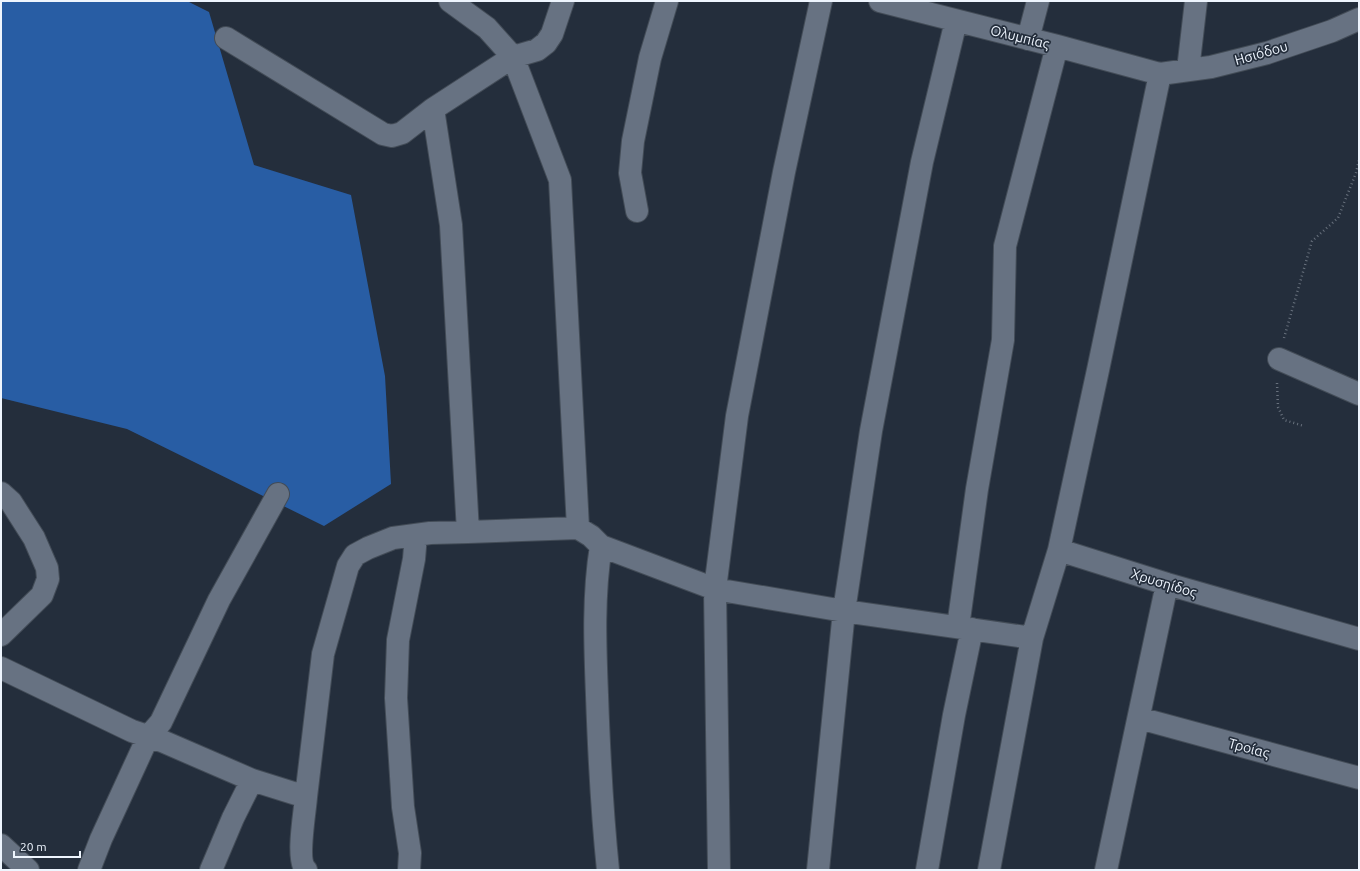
<svg xmlns="http://www.w3.org/2000/svg" width="1360" height="871" font-family="Ubuntu,sans-serif">
<style>
.forest{fill:#285da4}
.lines{fill:none;stroke-linecap:round;stroke-linejoin:round}
.minor-casing{stroke:#434c57;stroke-width:24}
.path{stroke:#68717d;stroke-width:2.5;stroke-dasharray:1 3;stroke-linecap:butt}
.minor{stroke:#677282;stroke-width:22}
.labels{text-anchor:middle;stroke-width:3.5;stroke-linejoin:round;paint-order:stroke}
.street-label{font-size:14px;fill:#eef5fe;stroke:#242e3c}
</style>
<rect width="100%" height="100%" fill="#242e3c"/>
<path class="forest" d="M 1,1 L 187,1 L 209,12 L 254,165 L 351,195 L 385,376 L 391,484 L 324,526 L 127,429 L 1,398 Z"/>
<g class="lines">
<defs>
<path id="minor" d="M 450,1 L 487,28 L 513,57 L 560,180 L 578,528 L 591,536 L 601,546 L 715,589 L 719,870
M 563,1 L 552,34 L 546,43 L 537,50 L 513,57 L 433,109 L 451,225 L 468,532 L 578,528
M 821,1 L 784,172 L 737,416 L 715,589 L 844,611 L 1032,638 L 989,870
M 880,1 L 1057,46 L 1160,74 L 1211,67 L 1267,53 L 1332,31 L 1359,19
M 226,38 L 383,134 L 392,136 L 402,133 L 433,109
M 1028,39 L 1038,1
M 1188,70 L 1196,1
M 637,211 L 630,173 L 633,141 L 650,58 L 667,1
M 1279,359 L 1359,394
M 1,493 L 11,502 L 34,538 L 47,568 L 48,579 L 42,595 L 1,635
M 601,546 C 593,595 595,645 597,695 C 599,753 602,812 608,870
M 1059,550 L 1098,370 L 1160,74
M 958,627 L 977,489 L 1003,340 L 1005,246 L 1057,46
M 1032,638 L 1059,550 L 1167,584 L 1359,639
M 1,668 L 132,731 L 162,741 L 252,780 L 306,797 C 305,812 296,860 306,870
M 1139,718 L 1359,778
M 306,797 L 323,654 L 348,566 L 355,555 L 368,548 L 393,538 L 430,533 L 468,532
M 1,845 L 28,870
M 89,870 L 101,839 L 148,737 L 161,722 L 219,600 L 278,494
M 211,870 L 233,818 L 252,780
M 409,870 L 410,853 L 403,807 L 396,698 L 398,640 L 414,559 L 416,535
M 818,870 L 844,611 L 871,431 L 922,162 L 956,21
M 927,870 L 954,715 L 972,629
M 1106,870 L 1167,584"/>
</defs>
<use href="#minor" class="minor-casing"/>
<path class="path" d="M 1284,338 L 1312,241 L 1338,218 L 1356,173 L 1359,160
M 1277,383 L 1278,407 L 1284,420 L 1304,426"/>
<use href="#minor" class="minor"/>
</g>
<g class="labels">
<g class="street-label">
<text transform="translate(1020 37) rotate(14)" y="5">Ολυμπίας</text>
<text transform="translate(1261 53) rotate(-16)" y="5">Ησιόδου</text>
<text transform="translate(1164 583) rotate(17)" y="5">Χρυσηίδος</text>
<text transform="translate(1249 748) rotate(15)" y="5">Τροίας</text>
</g>
</g>
<rect width="1360" height="871" fill="none" stroke="#eef5fe" stroke-width="4"/>
<path d="M14 851v6h66v-6" fill="none" stroke="#eef5fe" stroke-width="2"/>
<text x="20" y="851" font-size="12" fill="#eef5fe" stroke="#242e3c" stroke-width="3" paint-order="stroke">20 m</text>
</svg>
